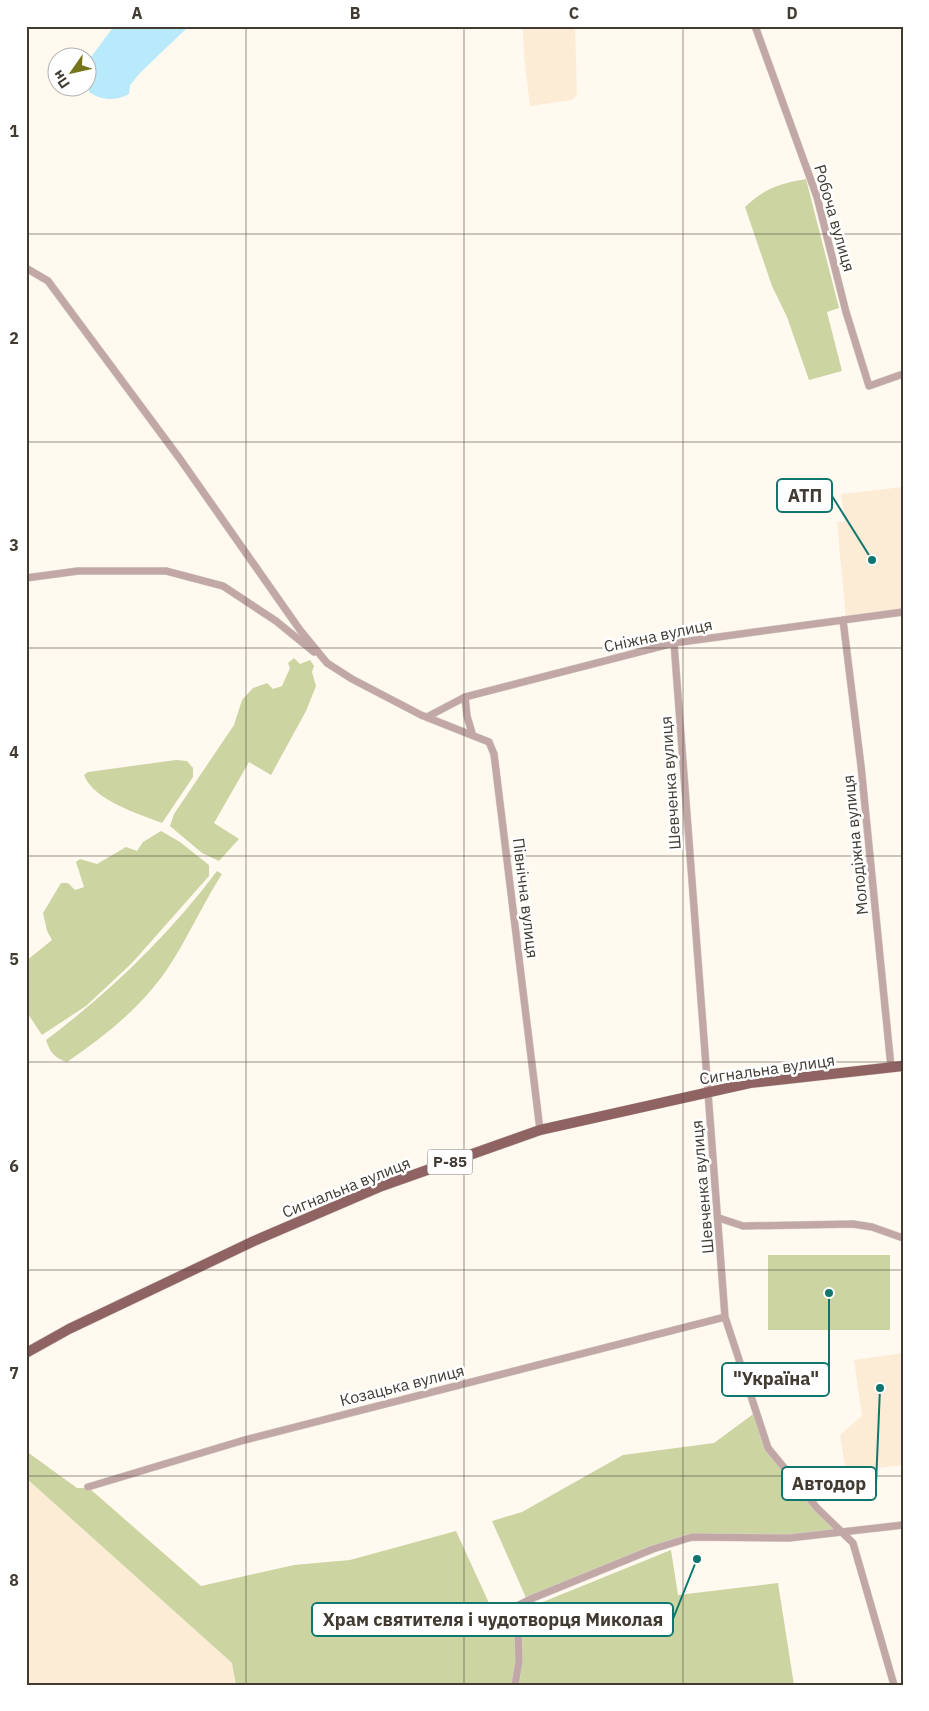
<svg xmlns="http://www.w3.org/2000/svg" width="929" height="1711" font-family="'IBM Plex Sans',sans-serif">
<style>
.built{fill:#fcecd5}
.green{fill:#ccd4a2}
.water{fill:#b9eafc}
.lines{fill:none;stroke-linecap:round;stroke-linejoin:round}
.street-casing{stroke:#d9d3ca;stroke-width:8}
.primary-casing{stroke:#d9d3ca;stroke-width:11}
.street{stroke:#c2a7a7;stroke-width:7}
.primary{stroke:#906363;stroke-width:10}
.grid{fill:none;stroke:#413b32;stroke-width:1;stroke-opacity:0.55}
.labels{text-anchor:middle;stroke-width:5;stroke-linejoin:round;paint-order:stroke}
.shield{fill:#fff;stroke:#7a7670;stroke-width:1}
.shield-label{font-size:15px;font-weight:bold;fill:#413b32}
.street-label{font-size:16px;fill:#413b32;stroke:#fff}
.leader{fill:none;stroke:#0f766e;stroke-width:2}
.callout-dot{fill:#0f766e;stroke:#fff;stroke-width:2}
.callout{fill:#fff;stroke:#0f766e;stroke-width:2}
.callout-label{font-size:18px;text-anchor:middle;font-weight:bold;fill:#413b32}
.neatline{fill:none;stroke:#413b32;stroke-width:2}
.grid-label{font-size:16px;text-anchor:middle;font-weight:bold;fill:#413b32}
</style>
<rect width="100%" height="100%" fill="#fff9f0"/>
<path class="built" d="M 523,26 L 575,26 L 577,96 L 572,100 L 530,106 L 524,55 Z
M 903,487 L 903,612 L 846,619 L 837,522 L 845,521 L 841,494 Z
M 903,1353 L 903,1465 L 846,1472 L 840,1435 L 862,1416 L 854,1360 Z
M 26,1478 L 232,1663 L 236,1685 L 26,1685 Z"/>
<path class="green" d="M 806,179 L 839,308 L 827,312 L 842,371 L 809,380 L 787,317 L 772,286 L 745,207 C 765,188 779,184 806,179 Z
M 294,658 L 300,664 L 310,660 L 314,666 L 312,672 L 316,686 L 306,711 L 271,775 L 249,762 L 214,823 L 239,839 L 219,861 L 202,853 L 170,826 L 174,814 L 234,725 L 242,700 L 253,688 L 267,683 L 273,689 L 282,686 L 290,668 L 288,663 Z
M 176,760 L 187,761 L 193,768 L 193,777 L 162,823 C 139,814 93,800 84,775 L 88,772 Z
M 161,831 L 180,842 L 209,865 L 209,876 L 132,963 L 86,1006 L 42,1035 L 26,1011 L 26,961 L 52,940 L 47,931 L 43,913 L 61,883 L 68,883 L 75,890 L 84,887 L 76,862 L 80,859 L 97,864 L 126,847 L 137,851 L 143,842 Z
M 217,871 L 222,874 C 202,905 187,940 166,971 C 139,1009 105,1036 67,1062 C 54,1058 50,1052 46,1040 C 110,992 169,935 217,871 Z
M 768,1255 L 890,1255 L 890,1330 L 768,1330 Z
M 756,1412 L 767,1448 L 840,1532 L 789,1538 L 692,1537 L 527,1600 L 492,1521 L 522,1512 L 623,1455 L 714,1443 Z
M 26,1451 L 77,1488 L 89,1488 L 201,1586 L 294,1565 L 350,1560 L 456,1531 L 494,1614 L 516,1606 L 519,1661 L 515,1685 L 236,1685 L 232,1663 L 26,1478 Z
M 671,1550 L 678,1595 L 778,1583 L 794,1685 L 516,1685 L 518,1612 Z"/>
<path class="water" d="M 114,26 L 187,28 L 141,72 L 130,85 L 129,94 C 116,102 100,100 89,92 L 88,61 Z"/>
<g class="lines">
<defs>
<path id="street" d="M 755,26 L 817,197 L 846,312 L 869,386 L 903,374
M 26,268 L 48,281 L 180,459 L 300,630 L 327,663 L 352,679 L 421,715 L 489,742 L 494,754 L 540,1130
M 26,578 L 78,571 L 166,571 L 223,586 L 276,621 L 314,652
M 843,620 L 861,766 L 891,1067
M 674,643 L 725,1317 L 768,1448 L 817,1508 L 853,1543 L 894,1685
M 465,697 L 467,716 L 472,733
M 427,717 L 465,697 L 674,643 L 903,612
M 719,1218 L 743,1226 L 853,1224 L 872,1227 L 903,1238
M 88,1487 L 241,1441 L 725,1317
M 515,1685 L 519,1661 L 517,1606 L 533,1598 L 653,1549 L 692,1537 L 789,1538 L 903,1525"/>
<path id="primary" d="M 26,1353 L 69,1329 L 254,1241 L 382,1186 L 540,1130 L 750,1083 L 903,1066"/>
</defs>
<use href="#street" class="street-casing"/>
<use href="#primary" class="primary-casing"/>
<use href="#street" class="street"/>
<use href="#primary" class="primary"/>
</g>
<path class="grid" d="M 246,26 L 246,1685M 464,26 L 464,1685M 683,26 L 683,1685M 26,234 L 903,234M 26,442 L 903,442M 26,648 L 903,648M 26,856 L 903,856M 26,1062 L 903,1062M 26,1270 L 903,1270M 26,1476 L 903,1476"/>
<g class="labels">
<rect class="shield" x="427.5" y="1149.5" width="45" height="25" rx="4"/>
<g class="shield-label">
<text x="450" y="1167">Р-85</text>
</g>
<g class="street-label">
<text transform="translate(835 218) rotate(74)" y="6">Робоча вулиця</text>
<text transform="translate(658 635) rotate(-12)" y="6">Сніжна вулиця</text>
<text transform="translate(670 783) rotate(-94)" y="6">Шевченка вулиця</text>
<text transform="translate(855 845) rotate(-96)" y="6">Молодіжна вулиця</text>
<text transform="translate(526 898) rotate(83)" y="6">Північна вулиця</text>
<text transform="translate(767 1069) rotate(-8)" y="6">Сигнальна вулиця</text>
<text transform="translate(346 1187) rotate(-22)" y="6">Сигнальна вулиця</text>
<text transform="translate(702 1187) rotate(-95)" y="6">Шевченка вулиця</text>
<text transform="translate(402 1385) rotate(-14)" y="6">Козацька вулиця</text>
</g>
</g>
<path class="leader" d="M872 560L832 496M829 1293L829 1379M880 1388L876 1484M697 1559L673 1619"/>
<g class="callout-dot">
<circle cx="872" cy="560" r="5"/>
<circle cx="829" cy="1293" r="5"/>
<circle cx="880" cy="1388" r="5"/>
<circle cx="697" cy="1559" r="5"/>
</g>
<g class="callout">
<rect x="777" y="479" width="55" height="33" rx="5"/>
<rect x="722" y="1363" width="107" height="33" rx="5"/>
<rect x="782" y="1467" width="94" height="33" rx="5"/>
<rect x="312" y="1603" width="361" height="33" rx="5"/>
</g>
<g class="callout-label">
<text x="805" y="502">АТП</text>
<text x="776" y="1385">"Україна"</text>
<text x="829" y="1490">Автодор</text>
<text x="493" y="1626">Храм святителя і чудотворця Миколая</text>
</g>
<rect width="929" height="1711" fill="none" stroke="#ffffff" stroke-width="55"/>
<g transform="translate(72 72) rotate(236)"><circle r="24" fill="#ffffff" stroke="#b3b1ad"/>
<path d="M0-4L9 19L0 12L-9 19Z" fill="#75751b"/>
<text y="-8" font-size="14" font-weight="bold" text-anchor="middle" fill="#413b32">Пн</text>
</g>
<rect x="28" y="28" width="874" height="1656" class="neatline"/>
<g class="grid-label">
<text x="137" y="19">A</text>
<text x="355" y="19">B</text>
<text x="574" y="19">C</text>
<text x="792" y="19">D</text>
<text x="14" y="137">1</text>
<text x="14" y="344">2</text>
<text x="14" y="551">3</text>
<text x="14" y="758">4</text>
<text x="14" y="965">5</text>
<text x="14" y="1172">6</text>
<text x="14" y="1379">7</text>
<text x="14" y="1586">8</text>
</g>
</svg>
